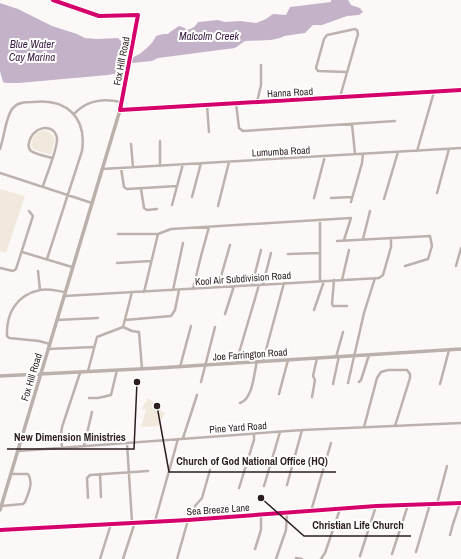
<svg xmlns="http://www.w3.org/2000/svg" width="461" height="559" font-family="'Archivo Narrow',sans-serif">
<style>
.green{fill:#f1e9de}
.water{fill:#c4b3c8}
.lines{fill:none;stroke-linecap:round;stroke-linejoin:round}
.street{stroke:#bcb2ad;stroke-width:2.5}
.secondary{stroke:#bbb1ac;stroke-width:3.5}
.cycleway-casing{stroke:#fff;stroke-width:6}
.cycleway{stroke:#d6006c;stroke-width:4}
.labels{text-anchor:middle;stroke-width:4;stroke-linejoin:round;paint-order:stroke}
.street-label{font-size:10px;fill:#2b1e1e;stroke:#fff}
.water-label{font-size:11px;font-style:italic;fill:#3d1f46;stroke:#fff}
.leader{fill:none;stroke:#2b1e1e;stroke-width:1.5}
.callout-dot{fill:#2b1e1e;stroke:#fff;stroke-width:1.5}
.callout-label{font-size:11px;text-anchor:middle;font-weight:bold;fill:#2b1e1e;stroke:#fff;stroke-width:4;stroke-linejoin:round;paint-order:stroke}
</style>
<rect width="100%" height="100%" fill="#fcf8f8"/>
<path class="green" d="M 44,130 L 51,133 L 55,139 L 51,155 L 34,150 L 31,146 C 32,137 35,132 44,130 Z
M 0,189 L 25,196 L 6,253 L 0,251 Z
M 148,398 L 155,403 L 154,406 L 165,413 L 158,426 L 141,427 L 146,409 L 141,409 Z"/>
<path class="water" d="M 331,0 L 348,0 L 351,5 L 360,8 L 363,12 L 359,15 L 347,16 L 322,25 L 313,25 L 305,33 L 284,36 L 280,38 L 271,40 L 245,41 L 235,48 L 158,58 L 152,61 L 132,63 L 130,61 C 133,56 137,56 141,53 C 147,48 153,43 156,36 L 163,34 L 168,34 L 170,32 L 179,26 L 185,28 L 186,30 C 192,29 195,27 198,22 L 218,20 L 225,22 L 240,21 L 256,23 L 266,19 L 273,14 L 286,15 L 290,7 L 331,2 Z
M 0,3 L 18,9 L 52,26 L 77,34 L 85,38 L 97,39 L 118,38 L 121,41 L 123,67 L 119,73 L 108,75 L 19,83 L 6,83 L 3,82 L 0,71 Z"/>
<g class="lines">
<path class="street" d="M 53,0 L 99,16 L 138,15 L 120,110
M 340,97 L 358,34 L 357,30 L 355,29 L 327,35 L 324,39 L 316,68 L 318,71 L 346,72
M 257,102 L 261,85 L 261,65
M 236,103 L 239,128 L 243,131 L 395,121
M 207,105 L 209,132
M 74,114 C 87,100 103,98 121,102
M 352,124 L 355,154
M 160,141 L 160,166
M 131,144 L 133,167
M 0,149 C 4,138 6,115 13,108 C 18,102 26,102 33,102 C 66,98 87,117 82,151 L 47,259
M 417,151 L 434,92
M 121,168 L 124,187 L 127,189 L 177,186
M 102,169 L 461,148
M 0,173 L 92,203
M 43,186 C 46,176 58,148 57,138 C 54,122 32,126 29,143 C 28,146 29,149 31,151 C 37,155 46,156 52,158
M 141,189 L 144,208 L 147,210 L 157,209
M 437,193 L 449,149
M 192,197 L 201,163
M 314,198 L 325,156
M 331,198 L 352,197
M 384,199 L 398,152
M 351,202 L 362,163 L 363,154
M 172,205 L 183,164
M 218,206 L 229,162
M 320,220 L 320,281
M 118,234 L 158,234 L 171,229 L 351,218 L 344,240
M 363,239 L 370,211
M 337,241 L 430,236 L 432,246 L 428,259 L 405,266
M 22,252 L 72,267
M 288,254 L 320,253
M 117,263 L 151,261
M 456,266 L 461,248
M 0,268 L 13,271 L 16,269 L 32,219 L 33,216 L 29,211
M 38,271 L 40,290
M 334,280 L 332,304 L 333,306 L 347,306
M 342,280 L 349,250
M 263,284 L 271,253
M 252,285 L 261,250
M 218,287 L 230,245
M 193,289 L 201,256 L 209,227
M 173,290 L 183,243
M 144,292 L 158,234
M 64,296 L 379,278 L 383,275 L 391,247 L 391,238
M 314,310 L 324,281
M 225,314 L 234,286
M 57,320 L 98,318
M 125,320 L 171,316 L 175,310 L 179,290
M 123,327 L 132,331 L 139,332 L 142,369
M 50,344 L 39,341 L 9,338 L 7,336 C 6,314 16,295 40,290 C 48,288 57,291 65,292
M 48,349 L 94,347
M 336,357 L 343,332
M 263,361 L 284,283
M 236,363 L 259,285
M 180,367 L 191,326
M 88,371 L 97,337 L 123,327 L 132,292
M 201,382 L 215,327
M 359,382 L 361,380 L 369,355
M 348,383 L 364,313 L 375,278
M 333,384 L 339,356
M 440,384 L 449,350
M 279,394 L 288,360
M 312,397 L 315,380 L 313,376 L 317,358
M 89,398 L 98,398 L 111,395 L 117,370
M 240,403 C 253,399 254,373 257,361
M 364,427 L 377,378 L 381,372 L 388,370 L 407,370 L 410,374 L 410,378 L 395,426
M 183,438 L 197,395
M 127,443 L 132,522
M 84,446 L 92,412
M 62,448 L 61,434 L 62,427 L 80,373
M 18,451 L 302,430 L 461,423
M 100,474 L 101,497
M 287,485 L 302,430
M 264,486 L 280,432
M 239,488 L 254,440 L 254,434
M 88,498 L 87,478 L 90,475 L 148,471
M 437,504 L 447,466
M 1,506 L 23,504 L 25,502 C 28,494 34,482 28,474 L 11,474
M 311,511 L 331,443
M 196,519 L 195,506 L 202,498 L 210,470
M 155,521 L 178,439
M 0,530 L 188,520 L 376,506 L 461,503
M 450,535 L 453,524 L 460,503
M 255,549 L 261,530 L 261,514
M 416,552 L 430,504
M 392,554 L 408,505
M 360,556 L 376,506
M 296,558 L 302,559
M 100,559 L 111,524
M 123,559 L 135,522
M 177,559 L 188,520
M 276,559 L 286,530 L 287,512
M 321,559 L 325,553 L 340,509"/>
<path class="secondary" d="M 0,376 L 158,368 L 461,349
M 0,510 L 120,110 L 461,90"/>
<defs>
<path id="cycleway" d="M 53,0 L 99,16 L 138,15 L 120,110 L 461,90
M 0,530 L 188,520 L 376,506 L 461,503"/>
</defs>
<use href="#cycleway" class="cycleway-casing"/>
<use href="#cycleway" class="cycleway"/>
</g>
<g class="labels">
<g class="street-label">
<text transform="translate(121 61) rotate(-79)" y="4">Fox Hill Road</text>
<text transform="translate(290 92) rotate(-3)" y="4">Hanna Road</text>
<text transform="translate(281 151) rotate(-3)" y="4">Lumumba Road</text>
<text transform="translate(243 278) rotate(-4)" y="4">Kool Air Subdivision Road</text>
<text transform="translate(250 354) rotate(-4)" y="4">Joe Farrington Road</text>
<text transform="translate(31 377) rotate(-73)" y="4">Fox Hill Road</text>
<text transform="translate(238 427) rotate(-4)" y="4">Pine Yard Road</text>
<text transform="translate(218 509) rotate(-4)" y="4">Sea Breeze Lane</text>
</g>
<g class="water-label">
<text x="209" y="40">Malcolm Creek</text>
<text x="32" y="48">Blue Water<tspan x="32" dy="13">Cay Marina</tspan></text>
</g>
</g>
<path class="leader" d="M137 382L134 449H7M157 406L169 472H336M261 498L304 536H411"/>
<g class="callout-dot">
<circle cx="137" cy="382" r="4"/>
<circle cx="157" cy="406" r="4"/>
<circle cx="261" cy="498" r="4"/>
</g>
<g class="callout-label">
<text x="70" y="441">New Dimension Ministries</text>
<text x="252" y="465">Church of God National Office (HQ)</text>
<text x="358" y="529">Christian Life Church</text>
</g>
</svg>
